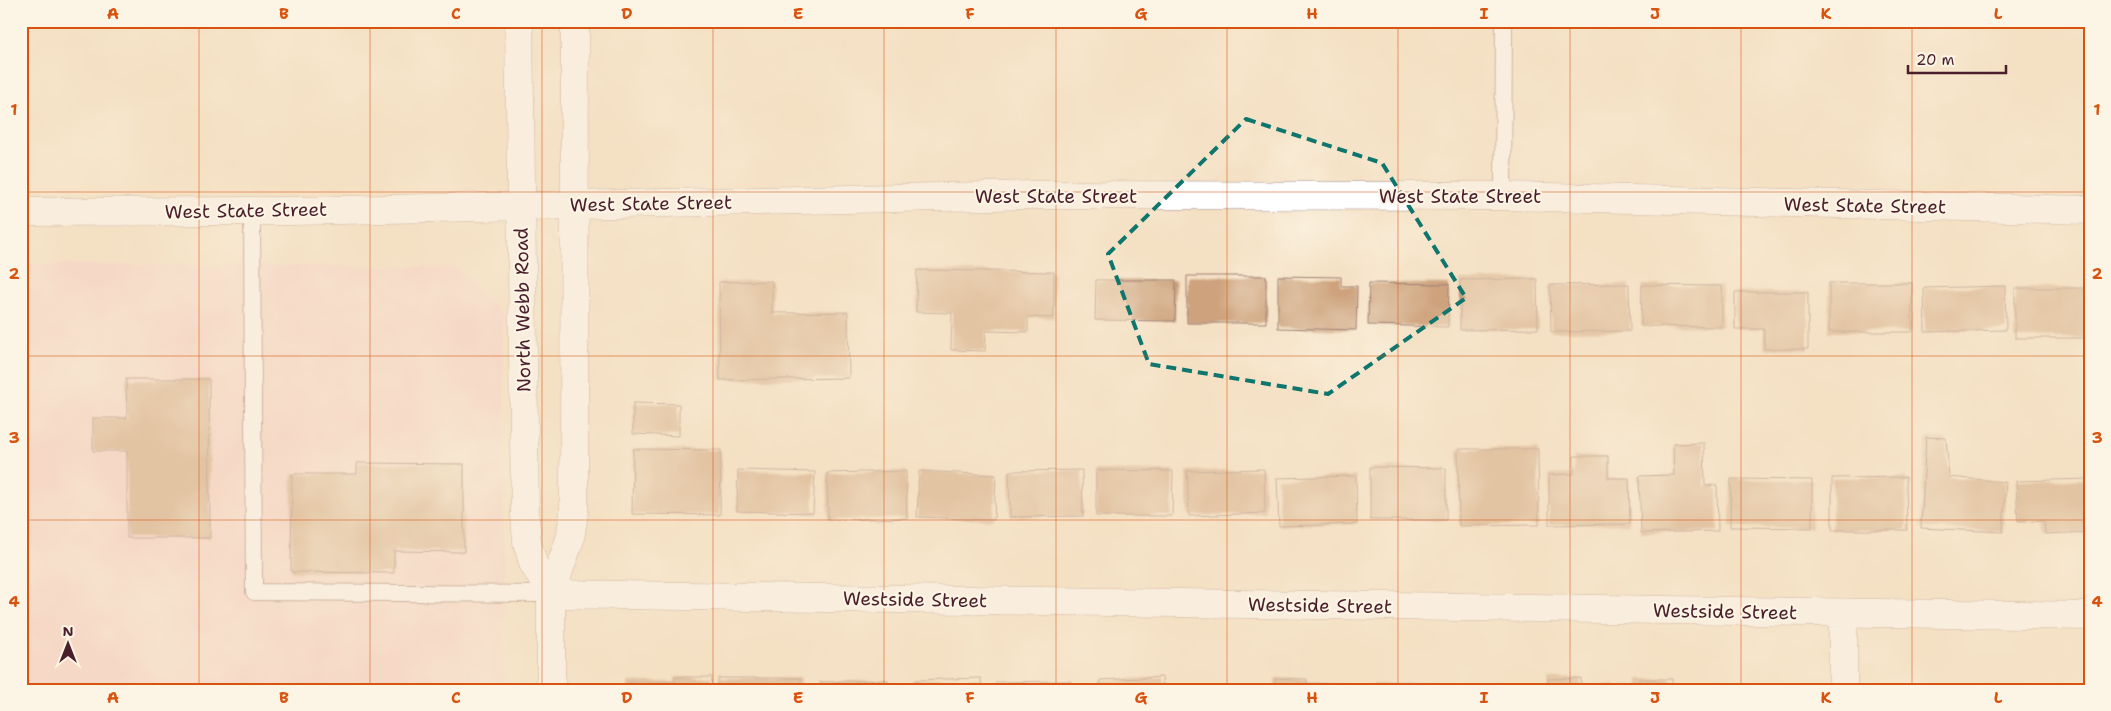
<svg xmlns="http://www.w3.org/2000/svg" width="2111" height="711" font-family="'Shantell Sans',sans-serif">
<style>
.built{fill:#f7d0ca}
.building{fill:#cda27c}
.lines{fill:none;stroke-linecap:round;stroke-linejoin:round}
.service-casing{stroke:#9f8077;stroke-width:18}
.minor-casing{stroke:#9f8077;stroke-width:29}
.tertiary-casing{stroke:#9f8077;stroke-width:29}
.secondary-casing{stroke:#9f8077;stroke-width:29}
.service{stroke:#fff;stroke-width:16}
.minor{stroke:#fff;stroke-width:28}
.tertiary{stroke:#fff;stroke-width:28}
.secondary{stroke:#fff;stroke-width:28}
.marked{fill:none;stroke:#0f766e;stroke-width:4;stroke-dasharray:10 6;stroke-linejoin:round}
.grid{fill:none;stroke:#d8530f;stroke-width:1;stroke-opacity:0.55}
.labels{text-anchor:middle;stroke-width:4;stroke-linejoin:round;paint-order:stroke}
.street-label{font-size:19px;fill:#4a1f2b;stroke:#fcf5e5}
.neatline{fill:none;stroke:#d8530f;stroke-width:2}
.grid-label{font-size:16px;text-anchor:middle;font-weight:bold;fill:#d8530f}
</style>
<rect width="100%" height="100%" fill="#fcf5e5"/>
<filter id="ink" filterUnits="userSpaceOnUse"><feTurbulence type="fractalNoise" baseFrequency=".02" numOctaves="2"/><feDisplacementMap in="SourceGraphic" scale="10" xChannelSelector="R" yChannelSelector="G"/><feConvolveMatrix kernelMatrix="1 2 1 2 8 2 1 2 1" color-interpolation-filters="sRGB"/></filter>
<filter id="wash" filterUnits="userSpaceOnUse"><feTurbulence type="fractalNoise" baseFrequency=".0096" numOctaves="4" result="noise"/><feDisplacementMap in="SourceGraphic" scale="20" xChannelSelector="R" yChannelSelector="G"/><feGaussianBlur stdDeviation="1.12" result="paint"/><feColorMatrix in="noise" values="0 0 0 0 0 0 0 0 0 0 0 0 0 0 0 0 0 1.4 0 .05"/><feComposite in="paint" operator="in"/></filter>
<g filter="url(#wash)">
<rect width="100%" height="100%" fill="#f4e0c3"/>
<path class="built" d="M 21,264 L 455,267 L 504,315 L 504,690 L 21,690 Z"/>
<g id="blocks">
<path class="building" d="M 917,270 L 1054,272 L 1054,318 L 1028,317 L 1028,332 L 986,331 L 985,351 L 951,350 L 952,313 L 916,312 Z
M 1187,276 L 1266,276 L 1266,323 L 1187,323 Z
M 1278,276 L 1341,277 L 1341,286 L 1357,286 L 1356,330 L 1278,328 Z
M 1537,279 L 1538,329 L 1460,330 L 1460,280 Z
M 1096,280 L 1176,280 L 1175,321 L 1095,320 Z
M 772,281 L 772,313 L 848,312 L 849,378 L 720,380 L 719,282 Z
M 1369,283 L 1449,284 L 1448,327 L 1368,325 Z
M 1829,283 L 1912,283 L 1912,332 L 1829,332 Z
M 1629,284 L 1630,331 L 1551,332 L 1550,285 Z
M 1642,285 L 1722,286 L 1722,327 L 1641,326 Z
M 2005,286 L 2006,330 L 1925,332 L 1924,288 Z
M 2015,288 L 2090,288 L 2090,338 L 2015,338 Z
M 1735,292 L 1808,292 L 1808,349 L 1764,349 L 1764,329 L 1735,329 Z
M 126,379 L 209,379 L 210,538 L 127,538 L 127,451 L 93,451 L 93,418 L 127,418 Z
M 633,403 L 679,404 L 679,436 L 633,434 Z
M 1926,437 L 1946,438 L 1949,477 L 2006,482 L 2003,532 L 1921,528 Z
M 1704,443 L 1705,486 L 1717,485 L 1718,531 L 1641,533 L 1639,476 L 1674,475 L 1673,444 Z
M 633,449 L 721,450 L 720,515 L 632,514 Z
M 1458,449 L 1538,449 L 1539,525 L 1459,526 Z
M 1574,456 L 1608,456 L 1608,478 L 1629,478 L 1630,524 L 1549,525 L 1549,475 L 1574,474 Z
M 357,463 L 464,464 L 464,552 L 394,551 L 394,573 L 291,572 L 292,474 L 357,474 Z
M 1370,467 L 1446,468 L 1446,520 L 1370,520 Z
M 1264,469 L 1265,513 L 1189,516 L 1187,471 Z
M 738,470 L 815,472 L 813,513 L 737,511 Z
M 1082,470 L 1083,516 L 1010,517 L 1009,471 Z
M 1096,470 L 1173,471 L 1172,516 L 1096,516 Z
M 906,471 L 907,518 L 828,520 L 827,473 Z
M 919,471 L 996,475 L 994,520 L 917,517 Z
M 1356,476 L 1357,524 L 1279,526 L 1277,478 Z
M 1906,477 L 1907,530 L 1832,530 L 1832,478 Z
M 1731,479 L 1812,480 L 1812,528 L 1730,527 Z
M 2090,479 L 2090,532 L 2045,534 L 2044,521 L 2018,522 L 2016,481 Z
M 675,677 L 712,677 L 711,690 L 628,690 L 628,682 L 675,682 Z
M 1162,677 L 1163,690 L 1100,690 L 1100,680 Z
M 718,678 L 801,678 L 801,690 L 718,690 Z
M 981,678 L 982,690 L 901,690 L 901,685 L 915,684 L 915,680 Z
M 1275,678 L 1307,679 L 1307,683 L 1343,684 L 1343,690 L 1275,690 Z
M 1581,678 L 1581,685 L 1615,685 L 1615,690 L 1548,690 L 1548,679 Z
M 1639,679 L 1672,679 L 1672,686 L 1706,686 L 1706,690 L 1639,690 Z
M 888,680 L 889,690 L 820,690 L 820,682 Z
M 1071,681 L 1071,690 L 996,690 L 996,682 Z
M 1435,683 L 1435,690 L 1373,690 L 1373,684 Z
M 1735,686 L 1783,686 L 1783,690 L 1735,690 Z
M 1449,688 L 1520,688 L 1520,690 L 1449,690 Z"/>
</g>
</g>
<g filter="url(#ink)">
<use href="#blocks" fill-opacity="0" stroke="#9f8077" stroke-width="1"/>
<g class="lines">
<defs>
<path id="service" d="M 1503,196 L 1504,21
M 252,211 L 254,592 L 551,594"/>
<path id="minor" d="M 551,594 L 2090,616
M 1843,613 L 1843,690"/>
<path id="tertiary" d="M 21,212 L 293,211 L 1034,195 L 1503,196 L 2090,210"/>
<path id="secondary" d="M 519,21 L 525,516 L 527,542 L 533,563 L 551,594
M 551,690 L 551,594 L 570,539 L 574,513 L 575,21"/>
</defs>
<use href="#service" class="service-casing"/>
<use href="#minor" class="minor-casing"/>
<use href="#tertiary" class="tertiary-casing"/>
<use href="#secondary" class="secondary-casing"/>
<use href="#service" class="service"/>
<use href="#minor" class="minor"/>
<use href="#tertiary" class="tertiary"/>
<use href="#secondary" class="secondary"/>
</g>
</g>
<path d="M0 0H2111V711H0ZM 1246,119 L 1382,163 L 1466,298 L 1328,394 L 1149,364 L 1108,254 Z" fill="#f4e0c3" fill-opacity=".55" fill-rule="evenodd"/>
<path class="marked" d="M 1246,119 L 1382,163 L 1466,298 L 1328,394 L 1149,364 L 1108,254 Z"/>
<path class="grid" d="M 199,21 L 199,690M 370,21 L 370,690M 542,21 L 542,690M 713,21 L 713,690M 884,21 L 884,690M 1056,21 L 1056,690M 1227,21 L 1227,690M 1398,21 L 1398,690M 1570,21 L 1570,690M 1741,21 L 1741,690M 1912,21 L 1912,690M 21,192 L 2090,192M 21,356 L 2090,356M 21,520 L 2090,520"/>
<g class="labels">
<g class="street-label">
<text x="1056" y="203">West State Street</text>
<text x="1460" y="203">West State Street</text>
<text transform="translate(651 203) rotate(-1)" y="7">West State Street</text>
<text transform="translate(1865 205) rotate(1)" y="7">West State Street</text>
<text transform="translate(246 210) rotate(-1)" y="7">West State Street</text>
<text transform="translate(522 310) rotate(-91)" y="7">North Webb Road</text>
<text transform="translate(915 599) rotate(1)" y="7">Westside Street</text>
<text transform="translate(1320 605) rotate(1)" y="7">Westside Street</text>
<text transform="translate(1725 611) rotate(1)" y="7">Westside Street</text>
</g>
</g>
<rect width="2111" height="711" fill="none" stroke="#fcf5e5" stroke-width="55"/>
<g transform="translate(68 644)" stroke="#fcf5e5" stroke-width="4" paint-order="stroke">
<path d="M0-4L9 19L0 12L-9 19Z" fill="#4a1f2b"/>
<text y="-8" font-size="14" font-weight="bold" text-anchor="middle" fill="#4a1f2b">N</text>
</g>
<path d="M1908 65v8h98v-8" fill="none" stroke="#4a1f2b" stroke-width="2.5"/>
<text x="1916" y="65" font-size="15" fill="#4a1f2b" stroke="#fcf5e5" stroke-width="4" paint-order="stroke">20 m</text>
<rect x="28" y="28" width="2056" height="656" class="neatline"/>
<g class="grid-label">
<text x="113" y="19">A</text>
<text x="284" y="19">B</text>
<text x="456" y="19">C</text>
<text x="627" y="19">D</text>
<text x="798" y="19">E</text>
<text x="970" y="19">F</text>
<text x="1141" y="19">G</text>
<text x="1312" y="19">H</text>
<text x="1484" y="19">I</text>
<text x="1655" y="19">J</text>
<text x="1826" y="19">K</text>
<text x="1998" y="19">L</text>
<text x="14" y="115">1</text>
<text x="2097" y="115">1</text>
<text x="14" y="279">2</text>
<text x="2097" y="279">2</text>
<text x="14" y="443">3</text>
<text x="2097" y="443">3</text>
<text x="14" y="607">4</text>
<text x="2097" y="607">4</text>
<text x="113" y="703">A</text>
<text x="284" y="703">B</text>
<text x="456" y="703">C</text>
<text x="627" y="703">D</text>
<text x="798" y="703">E</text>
<text x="970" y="703">F</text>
<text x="1141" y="703">G</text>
<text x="1312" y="703">H</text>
<text x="1484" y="703">I</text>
<text x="1655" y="703">J</text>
<text x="1826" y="703">K</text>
<text x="1998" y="703">L</text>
</g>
</svg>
